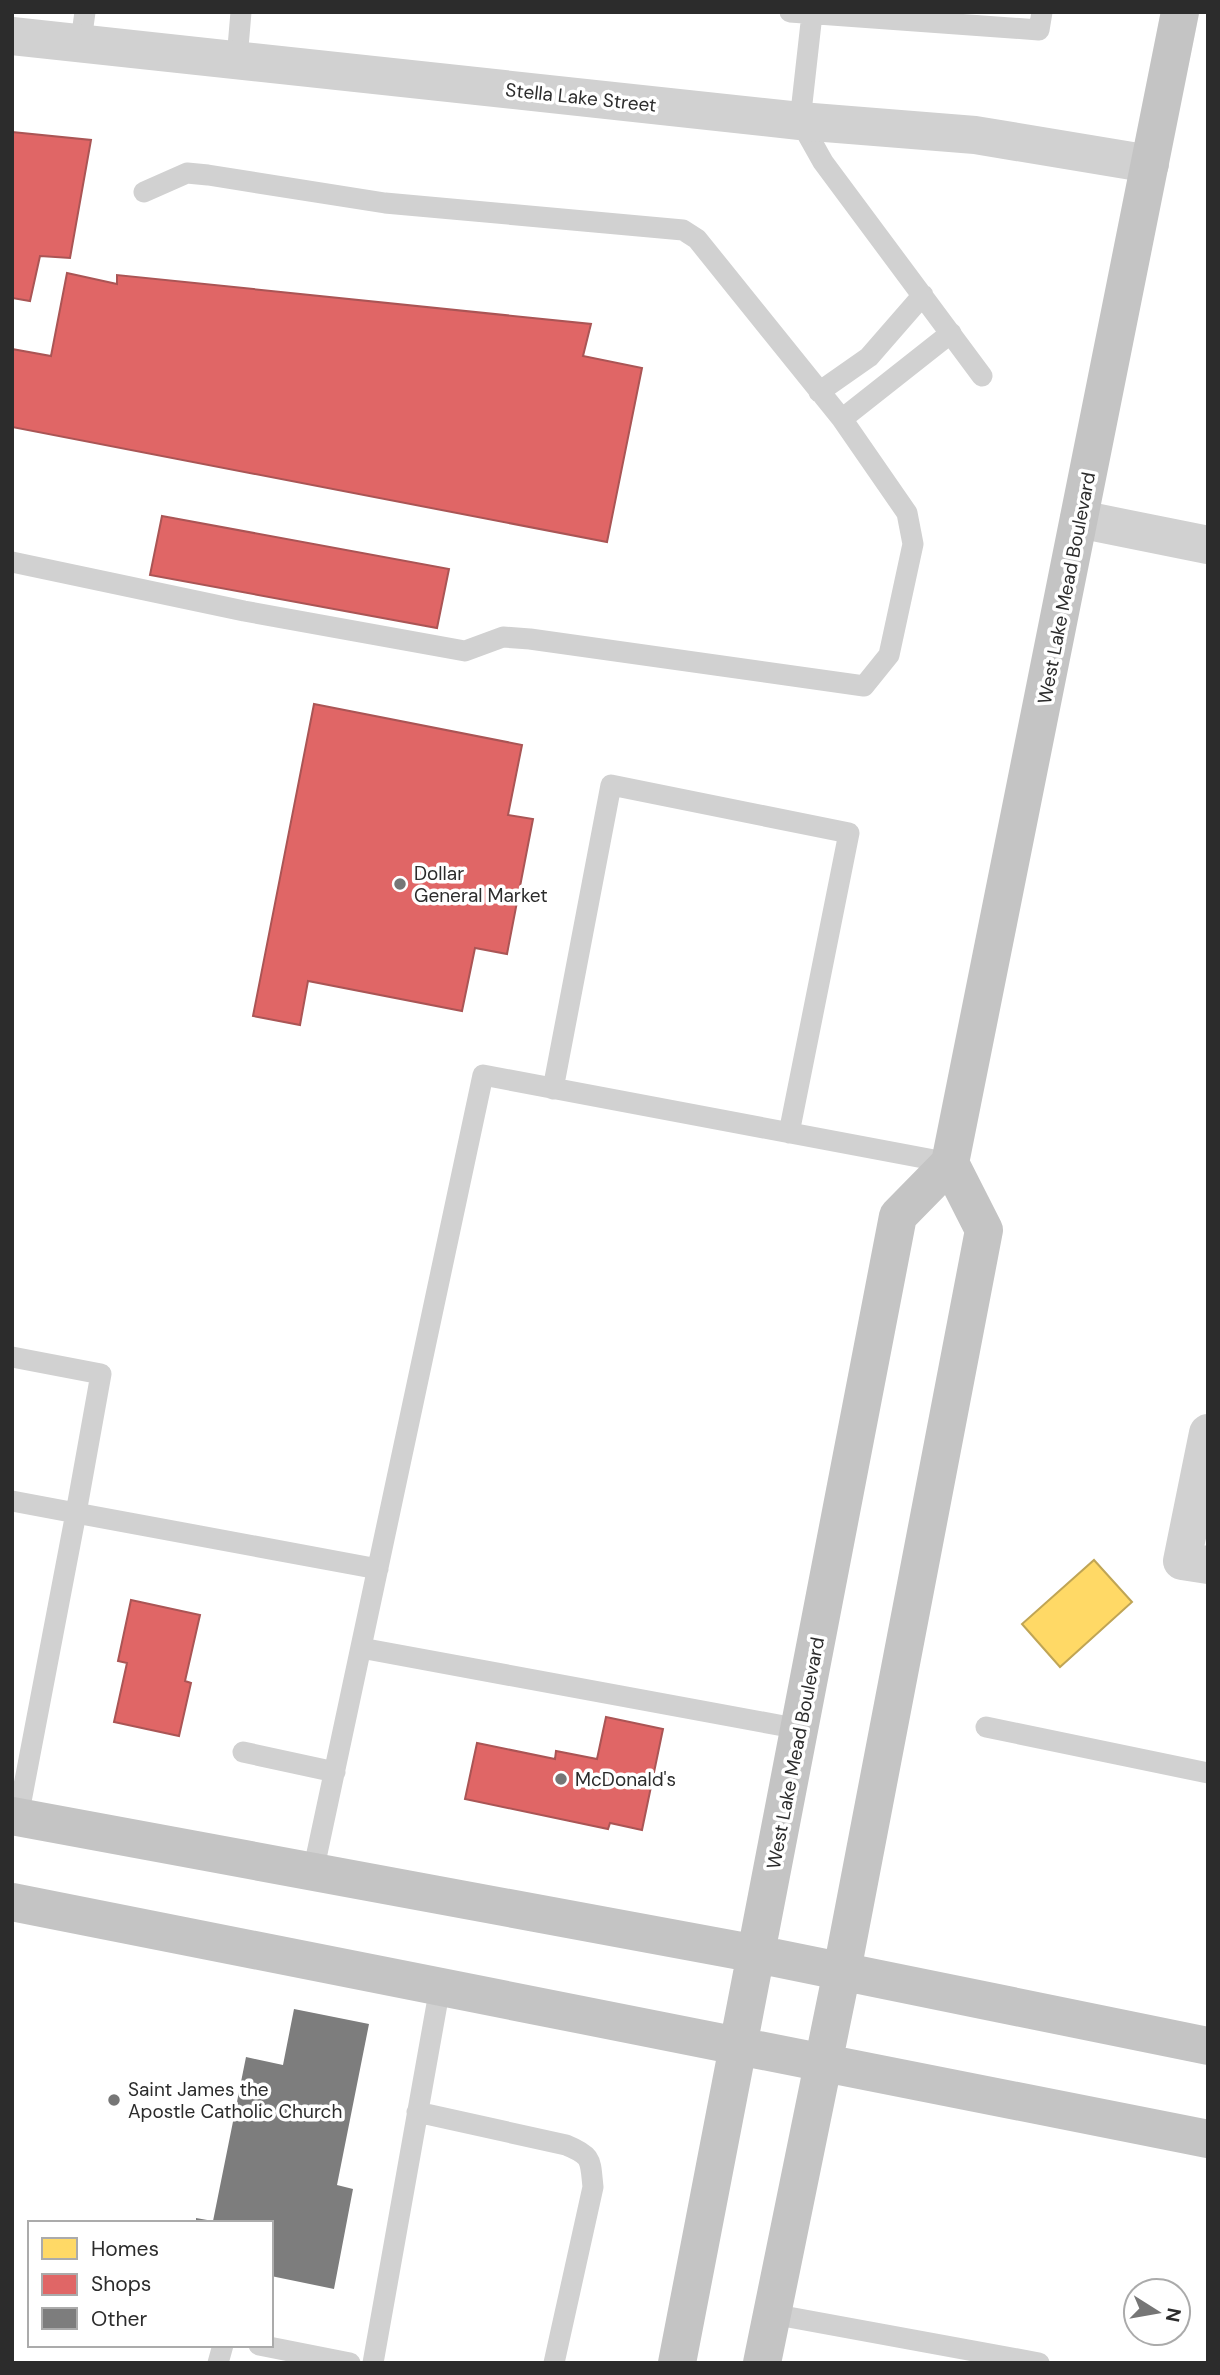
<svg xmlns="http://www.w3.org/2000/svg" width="1220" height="2375" font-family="'DM Sans',sans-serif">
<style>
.homes{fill:#ffd966;stroke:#c0a555;stroke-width:2}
.shops{fill:#e06666;stroke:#a55;stroke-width:2}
.building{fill:#7d7d7d}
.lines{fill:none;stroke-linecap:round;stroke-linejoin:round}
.lane{stroke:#d1d1d1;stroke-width:21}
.street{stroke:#d1d1d1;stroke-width:38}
.primary{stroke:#c4c4c4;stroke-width:38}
.poi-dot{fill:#767676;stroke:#fff;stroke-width:2.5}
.labels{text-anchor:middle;stroke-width:7;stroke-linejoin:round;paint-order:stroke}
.street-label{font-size:19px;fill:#2c2c2c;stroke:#fff}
.poi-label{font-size:19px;fill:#2c2c2c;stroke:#fff;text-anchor:start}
</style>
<rect width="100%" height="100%" fill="#fff"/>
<path class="homes" d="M 1094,1560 L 1132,1602 L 1060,1667 L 1022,1624 Z"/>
<path class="shops" d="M 12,132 L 91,140 L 70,258 L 40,256 L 30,301 L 12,298 Z
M 67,273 L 117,284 L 117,275 L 591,324 L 583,356 L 642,368 L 607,542 L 12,427 L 12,349 L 51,356 Z
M 162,516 L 449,569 L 437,628 L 150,575 Z
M 314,704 L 522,745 L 508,815 L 533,819 L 507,954 L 475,948 L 462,1011 L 308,981 L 300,1025 L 253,1016 Z
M 131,1600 L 200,1615 L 185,1681 L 191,1683 L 179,1736 L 114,1722 L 127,1663 L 118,1661 Z
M 606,1717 L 663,1729 L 642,1830 L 610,1823 L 608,1829 L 465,1799 L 477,1743 L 555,1759 L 556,1751 L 597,1759 Z"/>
<path class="building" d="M 294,2009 L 369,2024 L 337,2185 L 353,2189 L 334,2289 L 271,2276 L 271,2223 L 196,2223 L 196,2218 L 213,2221 L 246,2057 L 283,2065 Z"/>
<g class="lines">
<path class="lane" d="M 790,12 L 1039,30 L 1042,12
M 812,14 L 800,121 L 823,162 L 982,376
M 81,41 L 85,12
M 237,59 L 241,12
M 819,392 L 869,357 L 923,295
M 842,419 L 951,333
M 12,562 L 244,611 L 465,651 L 503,637 L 530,639 L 864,686 L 889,655 L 913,544 L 907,513 L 842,419 L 697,239 L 683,230 L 385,203 L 208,175 L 187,173 L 144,192
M 553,1089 L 611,785 L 849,833 L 789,1133
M 12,1357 L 101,1374 L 76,1513 L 378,1569
M 12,1501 L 76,1513 L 18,1817
M 361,1648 L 800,1729
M 986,1727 L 1208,1773
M 243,1752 L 335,1772
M 313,1872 L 483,1075 L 950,1163
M 417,2112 L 566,2145 C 593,2156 590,2160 593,2187 L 554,2363
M 772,2314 L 1039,2363
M 259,2345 L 350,2363
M 218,2363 L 223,2345
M 373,2363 L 440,1987"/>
<path class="street" d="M 12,36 L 800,121 L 975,135 L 1150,164
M 1079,519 L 1208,545
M 1208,1433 L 1182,1561 L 1208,1565"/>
<path class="primary" d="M 12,1816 L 757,1954 L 1208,2046
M 12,1902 L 1208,2139
M 677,2363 L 898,1216 L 950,1163 L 1180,12
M 762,2363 L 842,1971 L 984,1230 L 950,1163"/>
</g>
<g class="poi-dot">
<circle cx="400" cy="884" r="7"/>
<circle cx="561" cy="1779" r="7"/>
<circle cx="114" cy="2100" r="7"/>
</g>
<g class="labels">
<g class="street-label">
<text transform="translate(581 97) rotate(6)" y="7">Stella Lake Street</text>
<text transform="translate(1066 588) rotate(-79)" y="7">West Lake Mead Boulevard</text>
<text transform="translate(795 1753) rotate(-79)" y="7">West Lake Mead Boulevard</text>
</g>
<g class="poi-label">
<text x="414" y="880">Dollar<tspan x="414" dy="22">General Market</tspan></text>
<text x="575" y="1786">McDonald's</text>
<text x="128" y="2096">Saint James the<tspan x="128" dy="22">Apostle Catholic Church</tspan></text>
</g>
</g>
<rect width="1220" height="2375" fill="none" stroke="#2c2c2c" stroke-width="28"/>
<rect x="28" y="2221" width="245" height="126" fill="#ffffff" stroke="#ababab" stroke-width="2"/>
<rect x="42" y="2238" width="35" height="21" fill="#ffd966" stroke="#ababab" stroke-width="2"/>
<text x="91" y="2256" font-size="21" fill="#2c2c2c">Homes</text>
<rect x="42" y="2274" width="35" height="21" fill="#e06666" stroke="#ababab" stroke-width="2"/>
<text x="91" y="2291" font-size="21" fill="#2c2c2c">Shops</text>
<rect x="42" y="2308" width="35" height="21" fill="#7d7d7d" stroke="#ababab" stroke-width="2"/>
<text x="91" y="2326" font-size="21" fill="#2c2c2c">Other</text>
<g transform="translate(1157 2312) rotate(101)"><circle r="33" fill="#ffffff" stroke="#ababab" stroke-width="2"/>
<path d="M0-5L12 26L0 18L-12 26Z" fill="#767676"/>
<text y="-10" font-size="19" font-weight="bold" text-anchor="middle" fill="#2c2c2c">N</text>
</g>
</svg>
